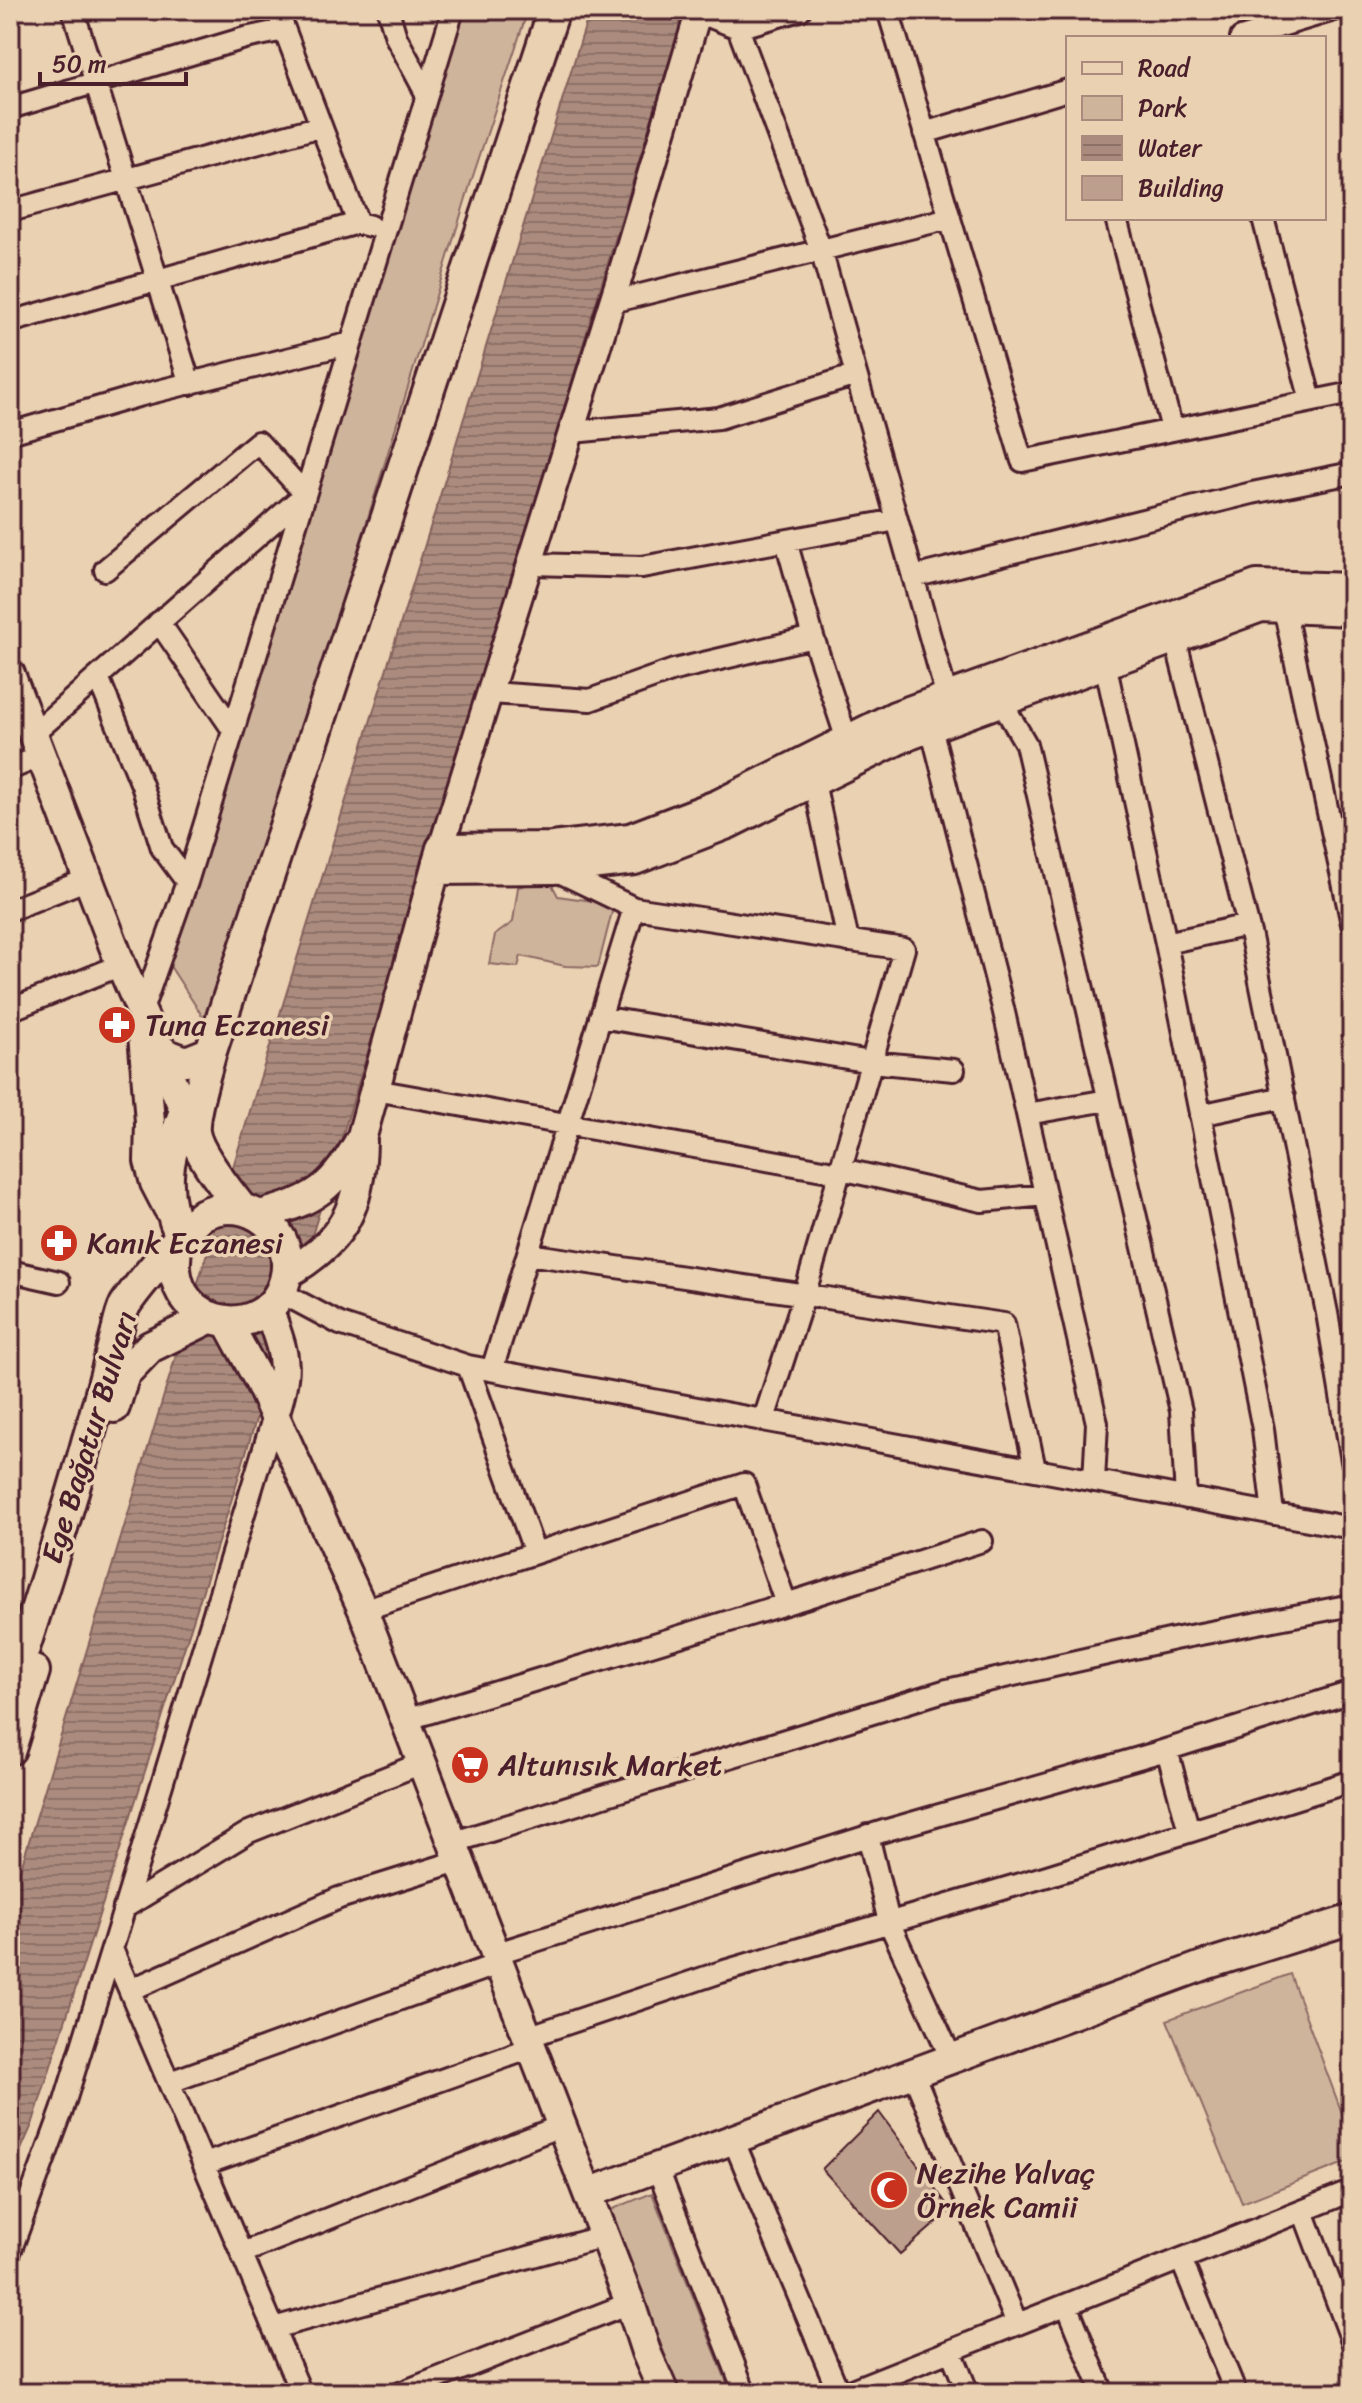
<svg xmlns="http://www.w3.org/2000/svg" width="1362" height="2403" font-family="Sriracha,sans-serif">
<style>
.green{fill:#cfb49c;stroke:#8c6a64;stroke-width:2}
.water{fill:url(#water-rules);stroke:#84605c;stroke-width:2}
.building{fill:#bd9f8d;stroke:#4a1f2b;stroke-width:2}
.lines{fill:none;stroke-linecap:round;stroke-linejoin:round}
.minor-casing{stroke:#4a1f2b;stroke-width:26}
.tertiary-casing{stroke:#4a1f2b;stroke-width:30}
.secondary-casing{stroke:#4a1f2b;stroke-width:34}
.primary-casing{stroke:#4a1f2b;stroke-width:36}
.minor{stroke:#ead1b2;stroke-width:20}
.tertiary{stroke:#ead1b2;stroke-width:24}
.secondary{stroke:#ead1b2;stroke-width:28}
.primary{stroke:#ead1b2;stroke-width:30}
.labels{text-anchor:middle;stroke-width:7;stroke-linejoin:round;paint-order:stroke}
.poi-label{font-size:30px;fill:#4a1f2b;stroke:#ead1b2;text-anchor:start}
.street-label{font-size:30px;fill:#4a1f2b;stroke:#ead1b2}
</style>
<defs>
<pattern id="water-rules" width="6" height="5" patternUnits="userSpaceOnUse" patternTransform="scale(2)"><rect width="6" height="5" fill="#ab8b7d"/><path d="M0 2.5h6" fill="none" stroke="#8d7167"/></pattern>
</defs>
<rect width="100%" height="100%" fill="#ead1b2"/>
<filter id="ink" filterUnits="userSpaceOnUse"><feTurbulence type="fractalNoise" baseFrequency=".0125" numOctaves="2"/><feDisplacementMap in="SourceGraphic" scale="16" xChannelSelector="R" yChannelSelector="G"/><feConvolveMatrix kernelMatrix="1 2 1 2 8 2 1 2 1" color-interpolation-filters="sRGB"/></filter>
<g filter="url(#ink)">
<path class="green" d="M 462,10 L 528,10 L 470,185 L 287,782 L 208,1015 L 203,1017 L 170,966 Z
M 549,879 L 558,896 L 614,904 L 598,967 L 565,966 L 521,956 L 518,967 L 489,964 L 495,935 L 513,922 L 518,887 Z
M 1290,1974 L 1352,2140 L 1352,2160 L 1242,2203 L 1167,2020 Z
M 652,2193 L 731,2393 L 680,2393 L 608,2211 Z"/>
<path class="water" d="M 590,10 L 685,10 L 230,1505 L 32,2125 L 10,2174 L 10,1904 L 246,1124 Z"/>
<path class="building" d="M 879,2112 L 951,2210 L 900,2254 L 822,2169 Z"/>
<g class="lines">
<defs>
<path id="minor" d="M 73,10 L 190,384
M 277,10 L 358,223 L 370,226
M 388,10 L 396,37 L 427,95
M 888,10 L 1022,461 L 1352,393
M 698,12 L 738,28 L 800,10
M 738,28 L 821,250 L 947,697
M 1241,38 L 1334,10
M 10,108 L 245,38 L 284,30
M 924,133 L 1068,90
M 10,211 L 321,126
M 1116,218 L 1172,429
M 1263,218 L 1311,401
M 612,302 L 950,218
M 10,322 L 358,223
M 572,432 L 719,418 L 856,375
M 10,433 L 138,396 L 351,343
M 786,541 L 813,637 L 847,740
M 531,564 L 642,567 L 897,520
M 913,577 L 1252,493 L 1352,473
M 1284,608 L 1352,924
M 159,622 L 233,730
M 1175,638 L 1251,937 L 1327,1313 L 1352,1461
M 1105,663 L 1166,943 L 1263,1429 L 1273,1514
M 98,677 L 142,785 L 162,848 L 187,882
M 491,693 L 590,700 L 674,670 L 813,637
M 1001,701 L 1026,744 L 1181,1411 L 1186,1498
M 931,727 L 1003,1008 L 1097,1423 L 1094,1481
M 33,734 L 305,494 L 258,442 L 105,570
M 10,769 L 41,756
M 814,782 L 848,941
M 553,869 L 634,908 L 904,949 L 805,1293 L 764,1419
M 10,910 L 88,879
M 1166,943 L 1248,925
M 10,1010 L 121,965
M 142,1010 L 187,882 L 453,10
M 600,1017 L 871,1062 L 954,1070
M 375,1090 L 840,1173
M 1027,1114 L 1108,1100
M 1200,1115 L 1284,1097
M 841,1169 L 982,1201 L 1045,1195
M 528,1254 L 1004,1324 L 1035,1469
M 10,1271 L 59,1282
M 280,1292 L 340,1324 L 468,1366 L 1352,1528
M 468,1366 L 535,1553
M 492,1370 L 634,908
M 274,1415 L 112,1949 L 301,2393
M 363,1610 L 744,1484 L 786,1604
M 405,1720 L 805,1598 L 982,1541
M 1167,1750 L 1189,1831
M 868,1835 L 889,1922 L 951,2058
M 451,1843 L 947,1690 L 1174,1639 L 1352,1605
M 124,1908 L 249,1832 L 422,1763
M 494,1954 L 887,1830 L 1156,1753 L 1352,1692
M 130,1990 L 339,1898 L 458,1861
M 527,2037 L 721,1972 L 1047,1876 L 1352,1781
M 913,2073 L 1017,2324
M 170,2082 L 498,1964
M 733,2139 L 839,2393
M 205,2164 L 531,2048
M 657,2167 L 745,2393
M 1303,2211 L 1352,2341
M 10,2252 L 62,2111 L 112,1949
M 242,2253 L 560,2126
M 1181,2259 L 1236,2393
M 1067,2305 L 1103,2393
M 274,2328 L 604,2236
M 951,2351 L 968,2393
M 400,2393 L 630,2303
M 844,2393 L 1352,2191"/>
<path id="tertiary" d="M 441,848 L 624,263 L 699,10"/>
<path id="secondary" d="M 10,674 L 121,965 L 193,1130
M 435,870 L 553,869 L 635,860 L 728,824 L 904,737 L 1261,607 L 1352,611
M 143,1034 L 150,1122 L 149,1161 L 155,1183 L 168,1208
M 156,1044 L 167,1054 L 186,1061 L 211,1051
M 259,1215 C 314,1202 335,1187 362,1136 L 441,848 L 552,847 L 630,838 L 719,804 L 895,716 L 1257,585 L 1352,588
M 286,1274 C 344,1242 361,1206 362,1141
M 268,1307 C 284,1356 291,1363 274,1415
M 227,1322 L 258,1379 L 363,1610 L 630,2303 L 646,2352 L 664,2393
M 588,2193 L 1205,1965 L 1352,1919"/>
<path id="primary" d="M 241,1208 C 228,1191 197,1153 194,1132 C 192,1113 206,1071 211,1051 L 554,10
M 181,1236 C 158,1188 168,1152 188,1104
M 114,1407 L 124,1374 L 150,1347 L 209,1318
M 10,1693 C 36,1608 65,1524 88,1439 C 98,1406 106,1373 115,1340 C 118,1329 120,1315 125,1305 C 133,1292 193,1219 204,1214 C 248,1192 298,1233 285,1280 C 266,1350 155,1327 178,1241
M 10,1749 L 34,1671"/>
</defs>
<use href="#minor" class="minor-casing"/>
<use href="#tertiary" class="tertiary-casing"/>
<use href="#secondary" class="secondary-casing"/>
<use href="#primary" class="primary-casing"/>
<use href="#minor" class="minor"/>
<use href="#tertiary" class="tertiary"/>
<use href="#secondary" class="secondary"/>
<use href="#primary" class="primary"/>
</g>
</g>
<defs>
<symbol id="pharmacy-disc" viewBox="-11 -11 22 22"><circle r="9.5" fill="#c8321e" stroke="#ead1b2"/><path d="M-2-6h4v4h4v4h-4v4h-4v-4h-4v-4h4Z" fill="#fff"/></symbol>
<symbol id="supermarket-disc" viewBox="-11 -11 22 22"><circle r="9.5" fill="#c8321e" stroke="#ead1b2"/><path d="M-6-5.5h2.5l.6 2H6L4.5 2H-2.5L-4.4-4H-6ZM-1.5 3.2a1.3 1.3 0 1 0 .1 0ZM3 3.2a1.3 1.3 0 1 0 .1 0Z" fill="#fff"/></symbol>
<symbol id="mosque-disc" viewBox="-11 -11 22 22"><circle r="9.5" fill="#c8321e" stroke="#ead1b2"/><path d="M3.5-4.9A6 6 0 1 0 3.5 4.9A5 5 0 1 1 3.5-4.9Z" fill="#fff"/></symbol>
</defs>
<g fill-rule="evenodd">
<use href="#pharmacy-disc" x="95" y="1003" width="44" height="44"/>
<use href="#pharmacy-disc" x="37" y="1221" width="44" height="44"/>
<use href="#supermarket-disc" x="448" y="1743" width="44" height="44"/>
<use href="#mosque-disc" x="867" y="2168" width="44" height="44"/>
</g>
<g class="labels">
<g class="poi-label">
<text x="145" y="1035">Tuna Eczanesi</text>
<text x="87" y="1253">Kanık Eczanesi</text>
<text x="498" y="1775">Altunısık Market</text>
<text x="917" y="2183">Nezihe Yalvaç<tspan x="917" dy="34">Örnek Camii</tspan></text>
</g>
<g class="street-label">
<text transform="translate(89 1437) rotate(-73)" y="10">Ege Bağatur Bulvarı</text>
</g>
</g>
<rect width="1362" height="2403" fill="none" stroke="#ead1b2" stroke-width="40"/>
<rect x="20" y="20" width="1322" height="2363" fill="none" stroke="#4a1f2b" stroke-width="3" filter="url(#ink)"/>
<rect x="1066" y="36" width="260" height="184" fill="#ead1b2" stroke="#aa8a7c" stroke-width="2"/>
<rect x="1082" y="62" width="40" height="12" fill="#ead1b2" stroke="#aa8a7c" stroke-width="2"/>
<text x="1138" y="76" font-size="24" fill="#4a1f2b">Road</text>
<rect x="1082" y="96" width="40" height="24" fill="#cfb49c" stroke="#aa8a7c" stroke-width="2"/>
<text x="1138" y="116" font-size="24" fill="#4a1f2b">Park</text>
<rect x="1082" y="136" width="40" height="24" fill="url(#water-rules)" stroke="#aa8a7c" stroke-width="2"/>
<text x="1138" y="156" font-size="24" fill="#4a1f2b">Water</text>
<rect x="1082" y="176" width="40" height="24" fill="#bd9f8d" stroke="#aa8a7c" stroke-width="2"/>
<text x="1138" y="196" font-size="24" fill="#4a1f2b">Building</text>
<path d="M40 72v12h146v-12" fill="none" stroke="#4a1f2b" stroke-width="4"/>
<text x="52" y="72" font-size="24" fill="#4a1f2b" stroke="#ead1b2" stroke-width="6" paint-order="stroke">50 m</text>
</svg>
